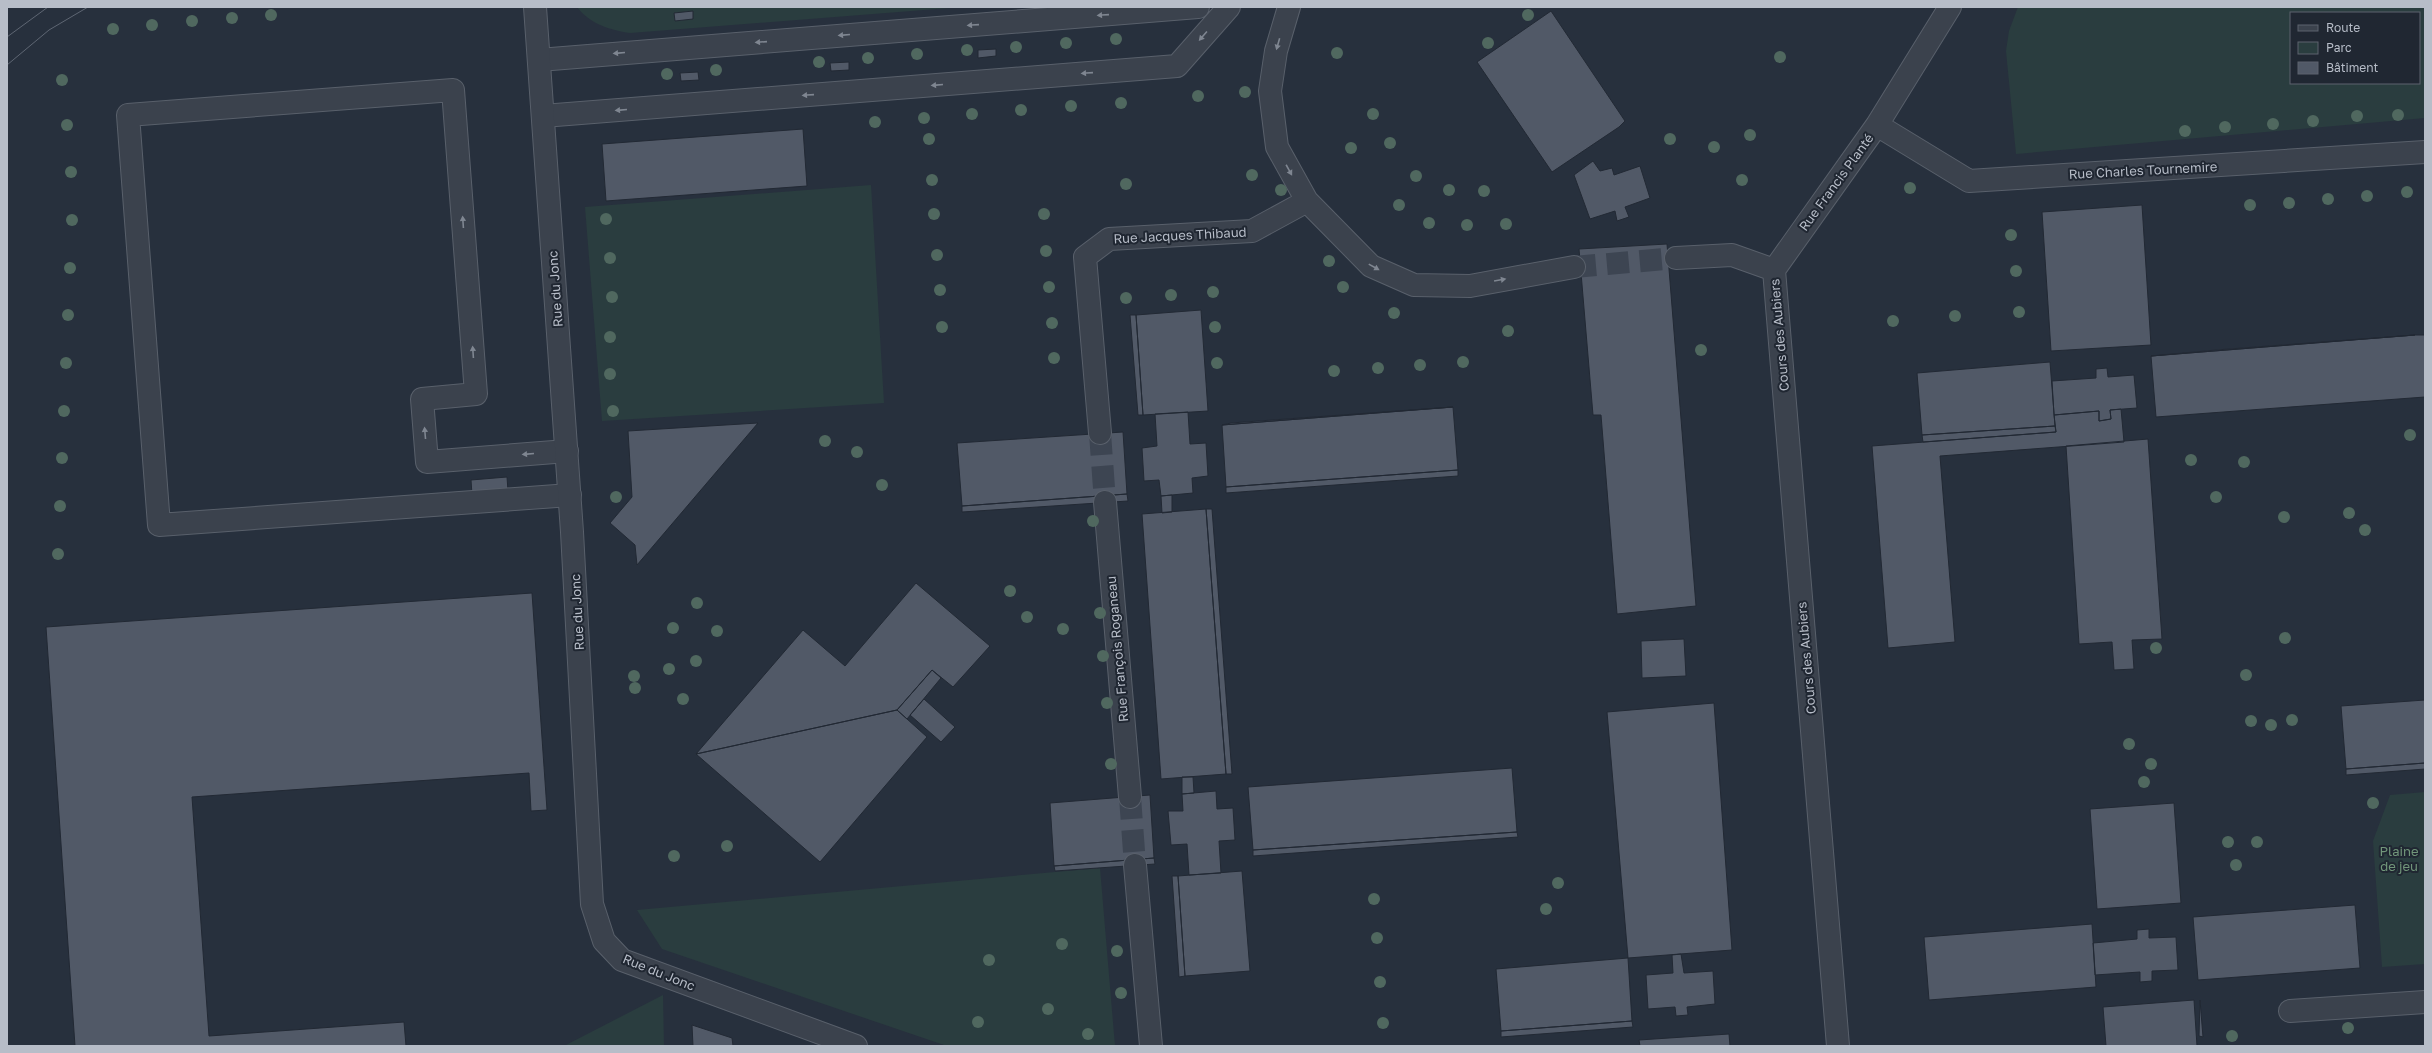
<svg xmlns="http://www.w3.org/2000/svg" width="2432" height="1053" font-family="'Golos Text',sans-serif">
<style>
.green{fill:#2a3d3f;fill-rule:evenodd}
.building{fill:#515967;stroke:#222934}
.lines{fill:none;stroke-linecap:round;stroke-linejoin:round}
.street-tunnel{stroke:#3d4552;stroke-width:22;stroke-dasharray:22 11;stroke-linecap:butt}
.lane-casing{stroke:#59606b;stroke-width:24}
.street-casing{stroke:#59606b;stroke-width:24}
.lane{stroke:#3b424d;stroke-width:22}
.street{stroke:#3b424d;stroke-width:22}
.tram{stroke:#5e6673;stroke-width:1}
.tree{fill:#50685f}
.oneway{fill:#7f8691}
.labels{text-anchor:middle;stroke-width:4;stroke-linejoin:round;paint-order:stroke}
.street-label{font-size:13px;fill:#b7bdc8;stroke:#202732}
.park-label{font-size:13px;fill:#71967a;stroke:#202732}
</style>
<rect width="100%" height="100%" fill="#27303d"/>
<path class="green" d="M 577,7 L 962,7 L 630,33 C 610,30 590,24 577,7 Z
M 2018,7 L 2425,7 L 2425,118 L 2016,154 L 2006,51 L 2009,31 ZM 2291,13 L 2419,13 L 2419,83 L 2291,83 Z
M 871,185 L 884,403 L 602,421 L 585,207 Z
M 2425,792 L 2425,964 L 2382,967 L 2373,841 L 2390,795 Z
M 1100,868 L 1115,1046 L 947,1046 L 662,949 L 637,910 Z
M 663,995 L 664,1046 L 564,1046 Z"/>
<path class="building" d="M 693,11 L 693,19 L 675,21 L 674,13 Z
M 1551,11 L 1625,121 L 1619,127 L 1552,172 L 1477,62 Z
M 996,49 L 996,56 L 978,58 L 978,50 Z
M 849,62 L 849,70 L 831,71 L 830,63 Z
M 698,72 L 699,80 L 681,81 L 680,73 Z
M 803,129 L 807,186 L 606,201 L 602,144 Z
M 1593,161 L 1600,171 L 1612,168 L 1614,175 L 1640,166 L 1650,198 L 1625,207 L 1629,217 L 1617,221 L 1615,211 L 1590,219 L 1574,175 Z
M 2142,205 L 2151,345 L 2051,351 L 2042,212 Z
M 1667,244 L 1696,606 L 1617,614 L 1601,415 L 1593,415 L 1579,249 Z
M 1201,310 L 1208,411 L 1143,415 L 1136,315 Z
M 1130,315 L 1136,315 L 1143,415 L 1138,415 Z
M 2415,335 L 2425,335 L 2425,397 L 2156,417 L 2151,356 Z
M 2415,335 L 2151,356 L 2216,350 Z
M 2050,362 L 2055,426 L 1922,435 L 1917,373 Z
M 2107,368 L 2108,377 L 2134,375 L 2137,408 L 2110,410 L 2111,419 L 2099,421 L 2099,411 L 2054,415 L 2052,381 L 2096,378 L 2096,369 Z
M 1453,407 L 1222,425 L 1231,423 Z
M 1453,407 L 1458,470 L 1226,487 L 1222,425 Z
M 2121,409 L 2124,442 L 1940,456 L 1955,642 L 1888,648 L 1872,446 L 2056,432 L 2054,415 L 2099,411 L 2099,421 L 2111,419 L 2110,410 Z
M 1188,412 L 1190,444 L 1206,443 L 1208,476 L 1192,478 L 1193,493 L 1161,496 L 1159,480 L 1144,481 L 1142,448 L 1157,446 L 1155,414 Z
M 758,423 L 637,565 L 635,545 L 610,523 L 632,497 L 628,431 Z
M 2055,426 L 2056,432 L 1923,442 L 1922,435 Z
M 1123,432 L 1127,494 L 962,506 L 957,443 Z
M 2148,439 L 2162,639 L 2132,640 L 2134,669 L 2114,670 L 2112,642 L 2079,644 L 2066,446 Z
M 1458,470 L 1458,476 L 1226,493 L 1226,487 Z
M 507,477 L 508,491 L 472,495 L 471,480 Z
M 1127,494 L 1128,501 L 962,512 L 962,506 Z
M 1172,495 L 1172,512 L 1162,513 L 1161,496 Z
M 1206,509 L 1226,774 L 1161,779 L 1142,514 Z
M 1206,509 L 1212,509 L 1232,774 L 1226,774 Z
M 916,583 L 990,646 L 953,687 L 932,670 L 897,710 L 696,754 L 803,630 L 845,666 Z
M 532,593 L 547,810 L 531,811 L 529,773 L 192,797 L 209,1036 L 404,1022 L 406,1046 L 75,1046 L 46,627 Z
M 1684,639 L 1686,676 L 1642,678 L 1641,641 Z
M 932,670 L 941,678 L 907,719 L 897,710 Z
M 924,699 L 955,727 L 941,742 L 910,715 Z
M 2425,700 L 2425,763 L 2346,769 L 2341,706 Z
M 1714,703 L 1732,950 L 1628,958 L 1607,712 Z
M 897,710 L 927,737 L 820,862 L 696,754 Z
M 2425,763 L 2425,769 L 2346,775 L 2346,769 Z
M 1512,768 L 1517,832 L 1253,850 L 1248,787 Z
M 1182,777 L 1193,777 L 1194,793 L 1182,794 Z
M 1216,791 L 1217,809 L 1233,808 L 1235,840 L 1219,841 L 1221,873 L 1189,875 L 1187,844 L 1171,845 L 1168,811 L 1183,811 L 1182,794 Z
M 1150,795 L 1154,858 L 1054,866 L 1050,803 Z
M 2174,803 L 2181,903 L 2097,909 L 2090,809 Z
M 1517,832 L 1518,837 L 1253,856 L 1253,850 Z
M 1154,858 L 1155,864 L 1055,871 L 1054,866 Z
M 1242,871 L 1250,971 L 1185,976 L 1178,876 Z
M 1172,876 L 1178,876 L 1185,976 L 1179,977 Z
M 2355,905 L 2360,968 L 2198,980 L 2193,917 Z
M 2092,924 L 2096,987 L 1929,1000 L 1924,937 Z
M 2149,929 L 2149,938 L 2176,937 L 2178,970 L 2152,971 L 2152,981 L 2140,982 L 2140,972 L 2095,975 L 2093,943 L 2137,939 L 2137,930 Z
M 1681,954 L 1684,973 L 1713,971 L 1715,1004 L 1687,1007 L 1688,1015 L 1676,1016 L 1675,1007 L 1648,1009 L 1646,975 L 1673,973 L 1672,955 Z
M 1628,958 L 1632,1021 L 1501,1031 L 1496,969 Z
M 2194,1000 L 2197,1046 L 2106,1046 L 2103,1007 Z
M 2200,1000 L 2203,1037 L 2199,1036 Z
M 1632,1021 L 1633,1027 L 1501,1037 L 1501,1031 Z
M 692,1025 L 732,1038 L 733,1046 L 693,1046 Z
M 1729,1034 L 1730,1046 L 1640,1046 L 1639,1040 Z"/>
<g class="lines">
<path class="street-tunnel" d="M 1574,267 L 1676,258
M 1100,433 L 1105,502
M 1130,797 L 1135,865"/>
<defs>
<path id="lane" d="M 539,60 L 1198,7
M 543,116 L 1177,66 L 1229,7
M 567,451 L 427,462 L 422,399 L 476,394 L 453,90 L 128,115 L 159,525 L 570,495"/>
<path id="street" d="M 535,7 L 572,532 L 592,904 L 604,941 L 622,960 L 856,1046
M 1289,7 L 1276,51 L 1270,91 L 1277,147 L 1307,201 L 1371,266 L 1414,285 L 1470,286 L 1574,267
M 1877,125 L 1969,181 L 2425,152
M 1676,258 L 1732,255 L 1774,270 L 1877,125 L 1950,7
M 1774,270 L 1838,1046
M 1100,433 L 1085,257 L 1109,239 L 1252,231 L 1307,201
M 1105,502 L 1130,797
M 1135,865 L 1151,1046
M 2290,1011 L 2425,1002"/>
</defs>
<use href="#lane" class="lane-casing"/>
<use href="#street" class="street-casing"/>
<use href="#lane" class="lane"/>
<use href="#street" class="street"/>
<path class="tram" d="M 7,37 L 48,7
M 7,65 L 49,30 L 88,7"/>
</g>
<g class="tree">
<circle cx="271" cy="15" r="6"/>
<circle cx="1528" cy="15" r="6"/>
<circle cx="232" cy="18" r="6"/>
<circle cx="192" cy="21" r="6"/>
<circle cx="152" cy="25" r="6"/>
<circle cx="113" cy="29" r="6"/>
<circle cx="1116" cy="39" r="6"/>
<circle cx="1066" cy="43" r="6"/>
<circle cx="1488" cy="43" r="6"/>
<circle cx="1016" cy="47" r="6"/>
<circle cx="967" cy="50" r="6"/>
<circle cx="1337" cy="53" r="6"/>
<circle cx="917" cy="54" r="6"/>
<circle cx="1780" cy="57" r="6"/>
<circle cx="868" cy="58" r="6"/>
<circle cx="819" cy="62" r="6"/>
<circle cx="716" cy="70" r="6"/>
<circle cx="667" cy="74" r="6"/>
<circle cx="62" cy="80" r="6"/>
<circle cx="1245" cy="92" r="6"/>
<circle cx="1198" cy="96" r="6"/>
<circle cx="1121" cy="103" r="6"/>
<circle cx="1071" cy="106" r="6"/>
<circle cx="1021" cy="110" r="6"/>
<circle cx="972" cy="114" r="6"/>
<circle cx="1373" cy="114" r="6"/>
<circle cx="2398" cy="115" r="6"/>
<circle cx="2357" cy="116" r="6"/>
<circle cx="924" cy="118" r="6"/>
<circle cx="2313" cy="121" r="6"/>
<circle cx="875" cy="122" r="6"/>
<circle cx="2273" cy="124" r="6"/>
<circle cx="67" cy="125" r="6"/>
<circle cx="2225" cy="127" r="6"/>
<circle cx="2185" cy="131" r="6"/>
<circle cx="1750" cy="135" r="6"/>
<circle cx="929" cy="139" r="6"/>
<circle cx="1670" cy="139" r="6"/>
<circle cx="1390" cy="143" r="6"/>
<circle cx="1714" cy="147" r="6"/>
<circle cx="1351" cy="148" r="6"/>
<circle cx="71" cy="172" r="6"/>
<circle cx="1252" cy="175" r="6"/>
<circle cx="1416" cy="176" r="6"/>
<circle cx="932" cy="180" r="6"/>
<circle cx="1742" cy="180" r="6"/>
<circle cx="1126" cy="184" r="6"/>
<circle cx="1910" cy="188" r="6"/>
<circle cx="1281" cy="190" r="6"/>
<circle cx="1449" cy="190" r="6"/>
<circle cx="1484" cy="191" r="6"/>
<circle cx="2407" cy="192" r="6"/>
<circle cx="2367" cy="196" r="6"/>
<circle cx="2328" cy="199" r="6"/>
<circle cx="2289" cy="203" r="6"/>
<circle cx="1399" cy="205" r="6"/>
<circle cx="2250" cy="205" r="6"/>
<circle cx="934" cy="214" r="6"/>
<circle cx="1044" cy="214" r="6"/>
<circle cx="606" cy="219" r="6"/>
<circle cx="72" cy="220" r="6"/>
<circle cx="1429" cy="223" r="6"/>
<circle cx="1506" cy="224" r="6"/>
<circle cx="1467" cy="225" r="6"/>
<circle cx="2011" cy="235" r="6"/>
<circle cx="1046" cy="251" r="6"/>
<circle cx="937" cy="255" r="6"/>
<circle cx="610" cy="258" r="6"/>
<circle cx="1329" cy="261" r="6"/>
<circle cx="70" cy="268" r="6"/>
<circle cx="2016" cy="271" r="6"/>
<circle cx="1049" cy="287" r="6"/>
<circle cx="1343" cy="287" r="6"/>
<circle cx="940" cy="290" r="6"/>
<circle cx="1213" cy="292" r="6"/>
<circle cx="1171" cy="295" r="6"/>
<circle cx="612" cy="297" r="6"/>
<circle cx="1126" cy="298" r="6"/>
<circle cx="2019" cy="312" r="6"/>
<circle cx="1394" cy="313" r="6"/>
<circle cx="68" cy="315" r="6"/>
<circle cx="1955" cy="316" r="6"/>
<circle cx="1893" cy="321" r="6"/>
<circle cx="1052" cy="323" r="6"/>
<circle cx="942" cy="327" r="6"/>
<circle cx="1215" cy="327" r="6"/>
<circle cx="1508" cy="331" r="6"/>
<circle cx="610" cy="337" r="6"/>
<circle cx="1701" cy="350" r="6"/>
<circle cx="1054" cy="358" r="6"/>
<circle cx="1463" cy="362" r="6"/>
<circle cx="66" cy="363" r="6"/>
<circle cx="1217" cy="363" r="6"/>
<circle cx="1420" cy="365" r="6"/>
<circle cx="1378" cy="368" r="6"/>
<circle cx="1334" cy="371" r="6"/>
<circle cx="610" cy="374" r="6"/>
<circle cx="64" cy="411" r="6"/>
<circle cx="613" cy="411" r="6"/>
<circle cx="2410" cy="435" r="6"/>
<circle cx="825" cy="441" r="6"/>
<circle cx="857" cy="452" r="6"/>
<circle cx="62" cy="458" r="6"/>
<circle cx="2191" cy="460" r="6"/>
<circle cx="2244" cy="462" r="6"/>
<circle cx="882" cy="485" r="6"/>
<circle cx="616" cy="497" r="6"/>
<circle cx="2216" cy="497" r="6"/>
<circle cx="60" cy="506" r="6"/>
<circle cx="2349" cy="513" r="6"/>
<circle cx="2284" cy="517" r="6"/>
<circle cx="1093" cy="521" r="6"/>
<circle cx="2365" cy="530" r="6"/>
<circle cx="58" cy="554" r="6"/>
<circle cx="1010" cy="591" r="6"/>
<circle cx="697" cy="603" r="6"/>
<circle cx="1100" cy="613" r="6"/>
<circle cx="1027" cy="617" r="6"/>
<circle cx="673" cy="628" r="6"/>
<circle cx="1063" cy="629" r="6"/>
<circle cx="717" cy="631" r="6"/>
<circle cx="2285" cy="638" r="6"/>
<circle cx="2156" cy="648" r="6"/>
<circle cx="1103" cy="656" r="6"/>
<circle cx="696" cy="661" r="6"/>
<circle cx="669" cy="669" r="6"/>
<circle cx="2246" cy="675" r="6"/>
<circle cx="634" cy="676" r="6"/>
<circle cx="635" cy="688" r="6"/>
<circle cx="683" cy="699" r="6"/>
<circle cx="1107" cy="703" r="6"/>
<circle cx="2292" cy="720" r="6"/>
<circle cx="2251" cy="721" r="6"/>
<circle cx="2271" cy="725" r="6"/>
<circle cx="2129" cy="744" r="6"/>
<circle cx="1111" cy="764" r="6"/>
<circle cx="2151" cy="764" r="6"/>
<circle cx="2144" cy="782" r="6"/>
<circle cx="2373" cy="803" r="6"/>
<circle cx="2228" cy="842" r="6"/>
<circle cx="2257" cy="842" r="6"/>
<circle cx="727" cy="846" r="6"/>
<circle cx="674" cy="856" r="6"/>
<circle cx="2236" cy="865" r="6"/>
<circle cx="1558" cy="883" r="6"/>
<circle cx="1374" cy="899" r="6"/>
<circle cx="1546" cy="909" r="6"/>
<circle cx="1377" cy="938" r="6"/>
<circle cx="1062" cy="944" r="6"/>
<circle cx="1117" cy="951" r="6"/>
<circle cx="989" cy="960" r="6"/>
<circle cx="1380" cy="982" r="6"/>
<circle cx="1121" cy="993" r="6"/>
<circle cx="1048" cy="1009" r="6"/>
<circle cx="978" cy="1022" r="6"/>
<circle cx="1383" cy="1023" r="6"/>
<circle cx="2348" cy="1028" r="6"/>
<circle cx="1088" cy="1034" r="6"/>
<circle cx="2232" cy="1036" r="6"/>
</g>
<defs><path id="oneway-solid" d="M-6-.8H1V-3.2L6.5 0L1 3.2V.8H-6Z"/></defs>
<g class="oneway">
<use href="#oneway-solid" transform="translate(1103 15) rotate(176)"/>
<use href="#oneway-solid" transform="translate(973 25) rotate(176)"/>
<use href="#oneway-solid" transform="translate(844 35) rotate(175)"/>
<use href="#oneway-solid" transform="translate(1203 36) rotate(131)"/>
<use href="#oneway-solid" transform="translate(761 42) rotate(176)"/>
<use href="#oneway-solid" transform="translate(1278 44) rotate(106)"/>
<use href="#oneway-solid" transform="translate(619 53) rotate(175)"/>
<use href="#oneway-solid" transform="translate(1087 73) rotate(176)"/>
<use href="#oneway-solid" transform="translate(937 85) rotate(175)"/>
<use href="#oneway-solid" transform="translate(808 95) rotate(176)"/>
<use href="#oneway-solid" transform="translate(621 110) rotate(175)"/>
<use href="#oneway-solid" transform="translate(1289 170) rotate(61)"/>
<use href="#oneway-solid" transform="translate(463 222) rotate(-94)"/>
<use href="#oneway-solid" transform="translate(1374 267) rotate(29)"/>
<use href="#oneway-solid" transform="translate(1500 280) rotate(-10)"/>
<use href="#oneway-solid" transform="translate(473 352) rotate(-94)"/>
<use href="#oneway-solid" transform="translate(425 433) rotate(-95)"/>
<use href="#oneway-solid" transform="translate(528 454) rotate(175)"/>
</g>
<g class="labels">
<g class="street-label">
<text transform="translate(2143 170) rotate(-3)" y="5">Rue Charles Tournemire</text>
<text transform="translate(1836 182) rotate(-54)" y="5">Rue Francis Planté</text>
<text transform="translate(1180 235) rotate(-3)" y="5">Rue Jacques Thibaud</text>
<text transform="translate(555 289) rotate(-94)" y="5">Rue du Jonc</text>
<text transform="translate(1779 335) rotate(-95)" y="5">Cours des Aubiers</text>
<text transform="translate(577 612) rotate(-93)" y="5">Rue du Jonc</text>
<text transform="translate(1117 649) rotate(-95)" y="5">Rue François Roganeau</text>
<text transform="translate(1806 658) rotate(-95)" y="5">Cours des Aubiers</text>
<text transform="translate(659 972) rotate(22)" y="5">Rue du Jonc</text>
</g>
<g class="park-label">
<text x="2399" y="856">Plaine<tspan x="2399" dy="15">de jeu</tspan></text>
</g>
</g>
<rect width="2432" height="1053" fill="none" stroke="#b7bdc8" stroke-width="16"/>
<rect x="2290" y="12" width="130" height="72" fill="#202732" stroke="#5c636e"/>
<rect x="2298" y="25" width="20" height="6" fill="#3b424d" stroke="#5c636e"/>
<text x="2326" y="32" font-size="12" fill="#b7bdc8">Route</text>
<rect x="2298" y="42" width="20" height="12" fill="#2a3d3f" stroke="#5c636e"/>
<text x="2326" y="52" font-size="12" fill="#b7bdc8">Parc</text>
<rect x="2298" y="62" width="20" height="12" fill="#515967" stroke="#5c636e"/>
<text x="2326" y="72" font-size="12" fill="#b7bdc8">Bâtiment</text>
</svg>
